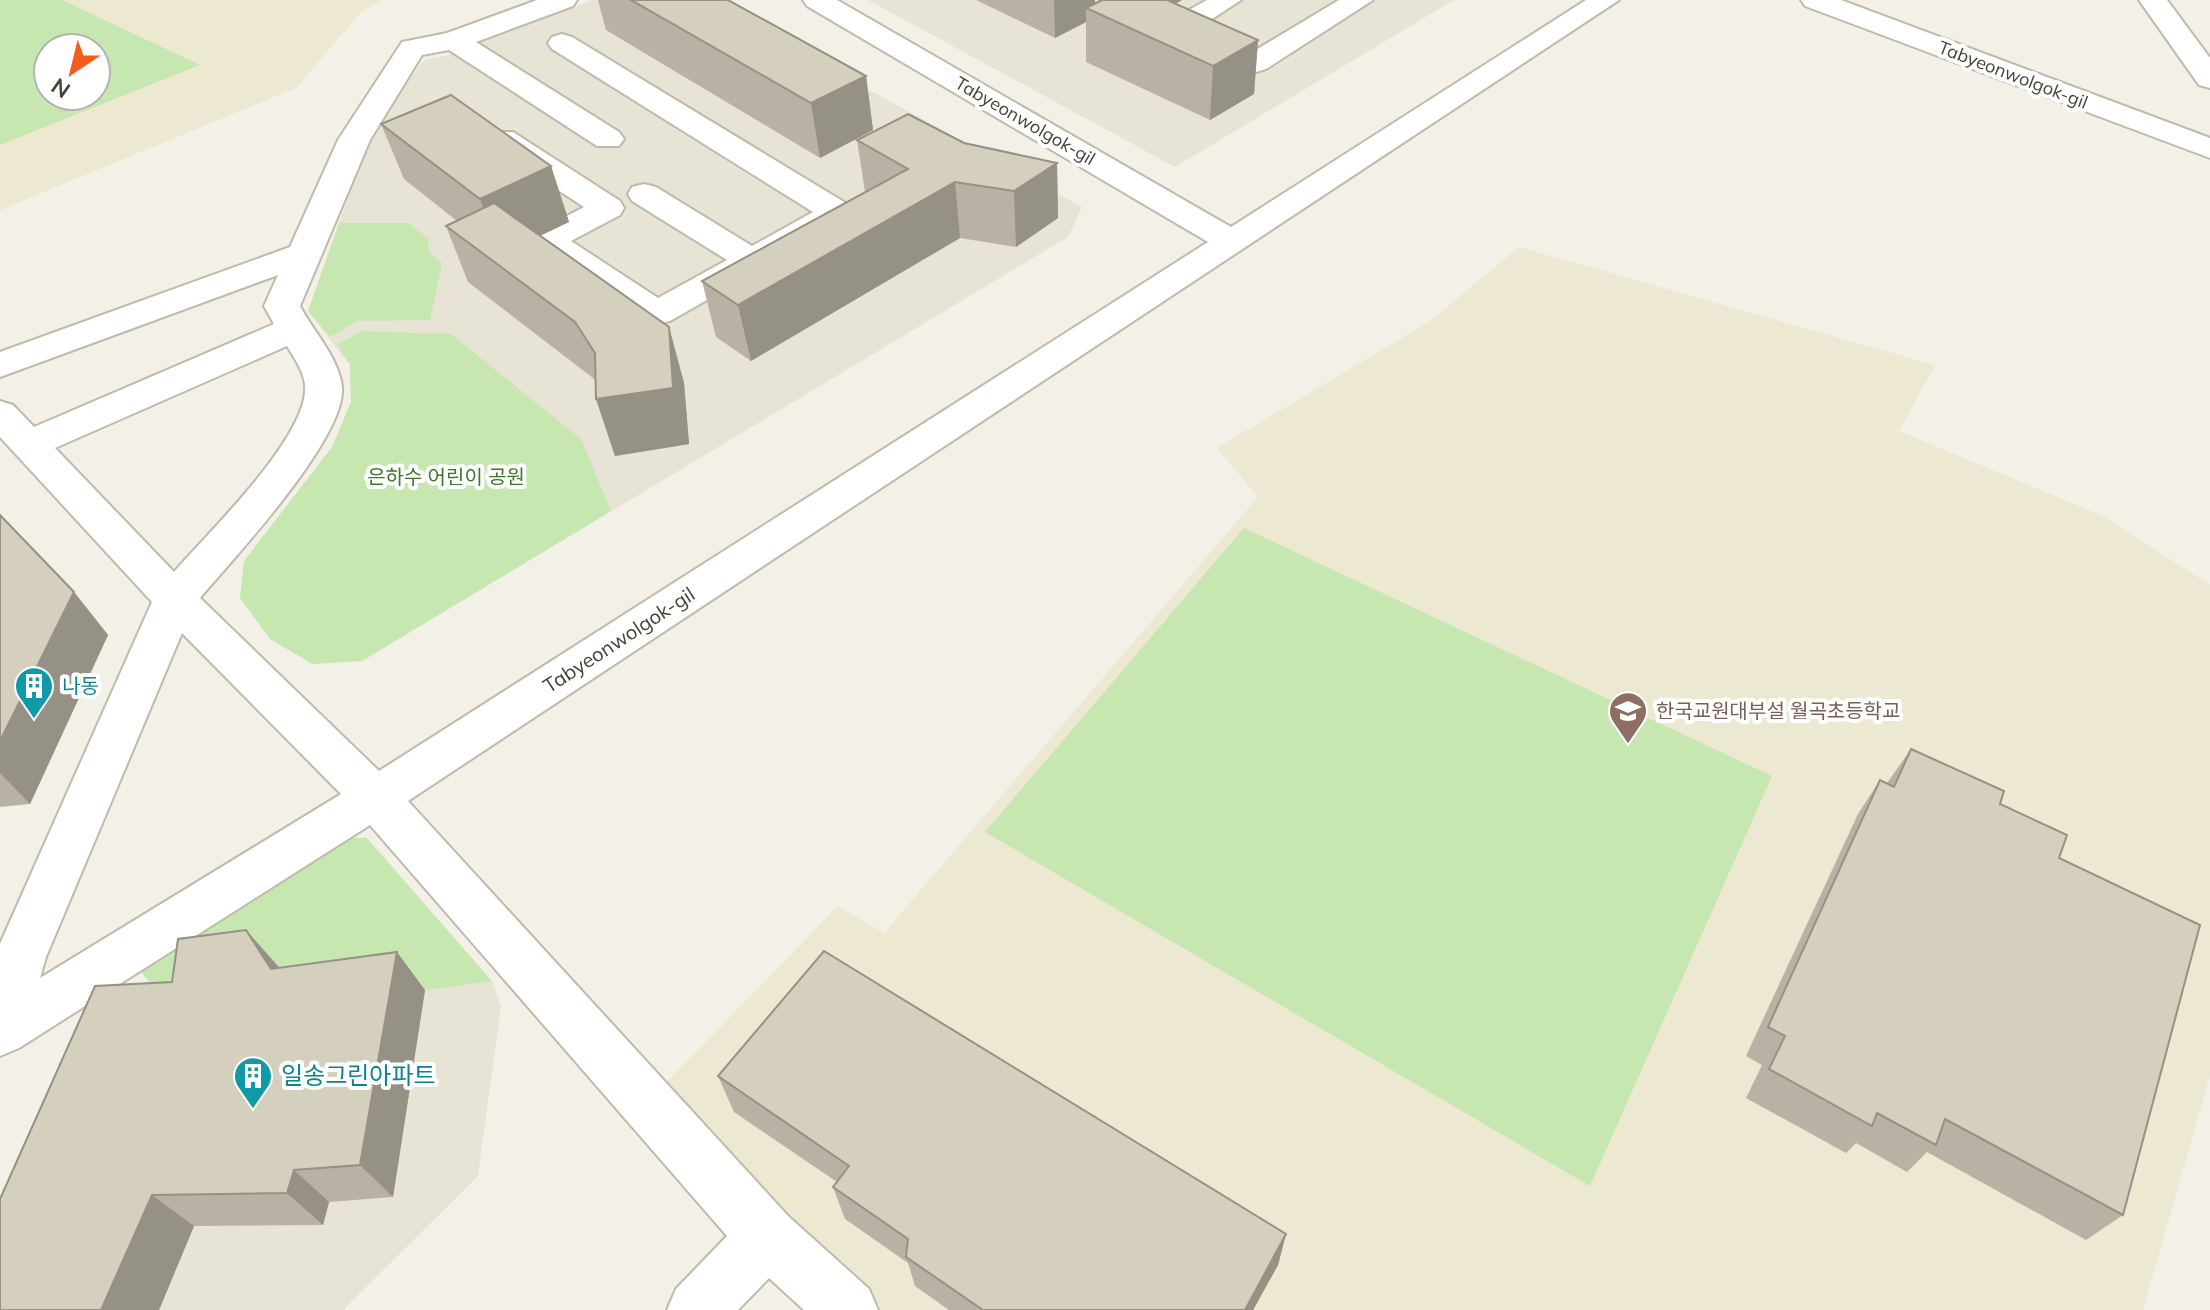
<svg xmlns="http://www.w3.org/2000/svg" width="2210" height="1310" font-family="Mulish,'Noto Sans KR',sans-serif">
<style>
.residential{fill:#e7e4d5}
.education{fill:#ece8d1;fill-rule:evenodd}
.green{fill:#c6e7b0;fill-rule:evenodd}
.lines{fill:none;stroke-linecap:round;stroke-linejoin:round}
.minor-casing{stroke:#bfbaaa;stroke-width:4}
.minor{fill:#fff;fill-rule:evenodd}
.wall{fill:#b7b2a3}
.shaded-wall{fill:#959184}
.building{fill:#d5cfbd;stroke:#959184;stroke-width:2}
.labels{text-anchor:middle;stroke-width:8;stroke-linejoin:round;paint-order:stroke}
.far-street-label{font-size:18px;fill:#464236;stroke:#fff}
.park-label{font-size:20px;fill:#3c772a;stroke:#fff}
.street-label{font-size:20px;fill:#464236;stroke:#fff}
.culture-label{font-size:20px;fill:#0d838f;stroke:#fff;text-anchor:start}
.education-label{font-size:20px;fill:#785e54;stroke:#fff;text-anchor:start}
.near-culture-label{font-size:24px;fill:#0d838f;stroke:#fff;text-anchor:start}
</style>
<rect width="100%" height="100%" fill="#f3f1e7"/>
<path class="residential" d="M 592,0 L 706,0 L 1082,207 L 1068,237 L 362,661 L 313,664 L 270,639 L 240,598 L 244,561 L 332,447 L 351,402 L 349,364 L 308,311 L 374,124 L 425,59 L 445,56 Z
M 868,0 L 1454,0 L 1175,167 Z
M 492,981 L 501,1007 L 478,1176 L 343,1310 L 16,1310 L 305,1007 Z"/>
<path class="education" d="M 0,0 L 382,0 L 360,13 L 296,88 L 0,210 ZM 48,48 L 96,48 L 96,96 L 48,96 Z
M 1519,247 L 1935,365 L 1899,431 L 2105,517 L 2210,585 L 2210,1075 L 2143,1310 L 879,1310 L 759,1198 L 664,1085 L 838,906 L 884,933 L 1258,497 L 1217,448 L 1430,321 Z"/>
<path class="green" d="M 0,0 L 62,0 L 200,65 L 0,145 ZM 48,48 L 96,48 L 96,96 L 48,96 Z
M 339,223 L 409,223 L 428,239 L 429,252 L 442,263 L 430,320 L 357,321 L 330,337 L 308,311 Z
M 362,331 L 451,334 L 581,439 L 611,511 L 362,661 L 313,664 L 270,639 L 240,598 L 244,561 L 332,447 L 351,402 L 350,364 L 337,345 Z
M 1244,528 L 1772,776 L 1590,1186 L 985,832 Z
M 306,837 L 367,838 L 492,981 L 305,1007 L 152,985 L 123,951 Z"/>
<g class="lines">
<defs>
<path id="minor" d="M 537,0 L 577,0 L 573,6 L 476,42 L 619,132 L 624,139 L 619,146 L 597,146 L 449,50 L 422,55 L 370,140 L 300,306 C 313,331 339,358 342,387 C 347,437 234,558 200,598 L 379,771 L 1208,242 L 807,6 L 803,0 L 837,0 L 1231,227 L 1586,0 L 1619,0 L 408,801 L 788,1216 L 869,1289 L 878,1310 L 804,1310 L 769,1278 L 738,1310 L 667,1310 L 676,1289 L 727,1236 L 370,825 L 19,1048 L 0,1056 L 0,944 L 152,602 L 0,437 L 0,401 L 13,405 L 34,427 L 274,324 L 264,306 L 278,275 L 0,377 L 0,352 L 290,247 L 338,140 L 402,42 L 447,33 ZM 287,346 C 295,359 307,376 305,392 C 301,443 209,532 174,572 L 55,448 ZM 182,633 L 341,794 L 40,978 L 46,957 Z
M 1100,0 L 1137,0 L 1176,17 L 1207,0 L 1241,0 L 1200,27 L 1254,51 L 1339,0 L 1373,0 L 1266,69 L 1256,72 L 1104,6 Z
M 1801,0 L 1841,0 L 2210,138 L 2210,158 L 1805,6 Z
M 2139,0 L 2167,0 L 2210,58 L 2210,88 L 2199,85 Z
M 562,34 L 572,37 L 849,205 L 854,212 L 849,219 L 670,321 L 657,324 L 644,321 L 535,247 L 530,240 L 535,233 L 584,207 L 491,146 L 486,139 L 491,132 L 513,132 L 620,201 L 624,208 L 620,215 L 571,241 L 658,298 L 727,260 L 632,201 L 628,194 L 632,187 L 644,184 L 656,187 L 752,246 L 813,212 L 552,49 L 548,43 L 552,37 Z"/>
</defs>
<use href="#minor" class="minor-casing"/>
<use href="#minor" class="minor"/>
</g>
<path class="wall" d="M 598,0 L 728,0 L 866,76 L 873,130 L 820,158 L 606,30 Z
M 976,0 L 1095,0 L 1095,4 L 1102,0 L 1182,0 L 1175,4 L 1258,40 L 1254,94 L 1210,120 L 1086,62 L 1086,22 L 1055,38 Z
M 381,124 L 551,166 L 569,222 L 540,236 L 669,327 L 684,383 L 689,444 L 615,456 L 596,399 L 596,382 L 593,378 L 468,282 L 446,226 L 457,221 L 404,179 Z
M 857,140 L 964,143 L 1057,163 L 1058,218 L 1016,247 L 960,238 L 751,361 L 716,337 L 702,281 L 865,192 Z
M 0,515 L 74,592 L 108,635 L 30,804 L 0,807 Z
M 1911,749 L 2000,804 L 2059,858 L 2123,1215 L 2086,1240 L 1927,1152 L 1907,1172 L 1856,1143 L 1846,1153 L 1746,1098 L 1762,1065 L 1746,1056 L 1858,814 L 1880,780 L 1887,783 Z
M 246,930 L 280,968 L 425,990 L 393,1197 L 329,1202 L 323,1225 L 194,1226 L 159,1310 L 0,1310 L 172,982 Z
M 718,1076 L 1286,1234 L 1278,1265 L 1253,1310 L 949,1310 L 915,1286 L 908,1263 L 845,1219 L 833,1187 L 837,1182 L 734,1112 Z"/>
<path class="shaded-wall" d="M 1054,0 L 1095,0 L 1095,12 L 1086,8 L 1086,22 L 1055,38 Z
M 1171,0 L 1182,0 L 1171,6 Z
M 1258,40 L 1254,94 L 1210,120 L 1213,66 Z
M 866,76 L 873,130 L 820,158 L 811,103 Z
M 1057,163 L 1058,218 L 1016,247 L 1014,191 Z
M 551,166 L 569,222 L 501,254 L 480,199 Z
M 955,182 L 960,238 L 751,361 L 738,305 Z
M 669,327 L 684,383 L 689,444 L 615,456 L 596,399 Z
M 74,592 L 108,635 L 30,804 L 0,773 L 0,741 Z
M 246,930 L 280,969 L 271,969 Z
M 397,952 L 425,990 L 393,1197 L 360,1165 Z
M 294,1170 L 329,1202 L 323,1225 L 287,1193 Z
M 152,1195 L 194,1226 L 159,1310 L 101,1310 Z
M 1286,1234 L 1278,1265 L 1253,1310 L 1245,1310 Z"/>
<path class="building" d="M 631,0 L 728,0 L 866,76 L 811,103 Z
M 1102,0 L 1167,0 L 1258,40 L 1213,66 L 1086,8 Z
M 451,95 L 551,166 L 480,199 L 381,124 Z
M 908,114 L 964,143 L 1057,163 L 1014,191 L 955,182 L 738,305 L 702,281 L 908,169 L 857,140 Z
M 494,203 L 669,327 L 673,388 L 596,399 L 595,353 L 575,322 L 446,226 Z
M 0,515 L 74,592 L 0,741 Z
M 1911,749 L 2004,791 L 2000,804 L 2067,835 L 2059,858 L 2200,925 L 2123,1215 L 1945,1119 L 1936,1145 L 1877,1113 L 1872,1126 L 1769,1069 L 1785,1036 L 1768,1027 L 1880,780 L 1894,787 Z
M 246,930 L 271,969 L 397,952 L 360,1165 L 294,1170 L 287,1193 L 152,1195 L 101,1310 L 0,1310 L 0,1199 L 95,986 L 172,982 L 178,939 Z
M 824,951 L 1286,1234 L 1245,1310 L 983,1310 L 906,1257 L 908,1239 L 833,1187 L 849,1166 L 718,1076 Z"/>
<defs>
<symbol id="building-pin" viewBox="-11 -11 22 30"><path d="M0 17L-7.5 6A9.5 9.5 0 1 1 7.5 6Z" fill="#0f9aa8" stroke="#fff"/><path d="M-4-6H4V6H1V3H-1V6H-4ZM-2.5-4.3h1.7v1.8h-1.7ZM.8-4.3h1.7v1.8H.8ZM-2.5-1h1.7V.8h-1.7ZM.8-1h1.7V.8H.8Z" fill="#fff"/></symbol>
<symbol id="school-pin" viewBox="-11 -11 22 30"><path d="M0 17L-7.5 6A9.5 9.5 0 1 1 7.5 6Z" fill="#8d6e63" stroke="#fff"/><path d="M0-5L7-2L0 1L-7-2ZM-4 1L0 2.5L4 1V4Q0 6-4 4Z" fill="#fff"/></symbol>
</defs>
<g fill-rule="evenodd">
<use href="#building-pin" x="12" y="664" width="44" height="60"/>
<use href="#school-pin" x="1606" y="689" width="44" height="60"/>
<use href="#building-pin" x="231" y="1054" width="44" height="60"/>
</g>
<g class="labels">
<g class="far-street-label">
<text transform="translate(2013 75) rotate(21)" y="6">Tabyeonwolgok-gil</text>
<text transform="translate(1025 121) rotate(30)" y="6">Tabyeonwolgok-gil</text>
</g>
<g class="park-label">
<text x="446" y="484">은하수 어린이 공원</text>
</g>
<g class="street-label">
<text transform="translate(619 640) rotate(-33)" y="7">Tabyeonwolgok-gil</text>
</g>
<g class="culture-label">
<text x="62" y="693">나동</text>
</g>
<g class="education-label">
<text x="1656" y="718">한국교원대부설 월곡초등학교</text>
</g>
<g class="near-culture-label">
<text x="281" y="1084">일송그린아파트</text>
</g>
</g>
<g transform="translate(72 72) rotate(215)"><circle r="38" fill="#ffffff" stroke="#b5b3af" stroke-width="2"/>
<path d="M0-6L14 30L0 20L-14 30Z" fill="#f65c1b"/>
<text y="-12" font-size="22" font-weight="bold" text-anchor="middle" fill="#464236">N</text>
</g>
</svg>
